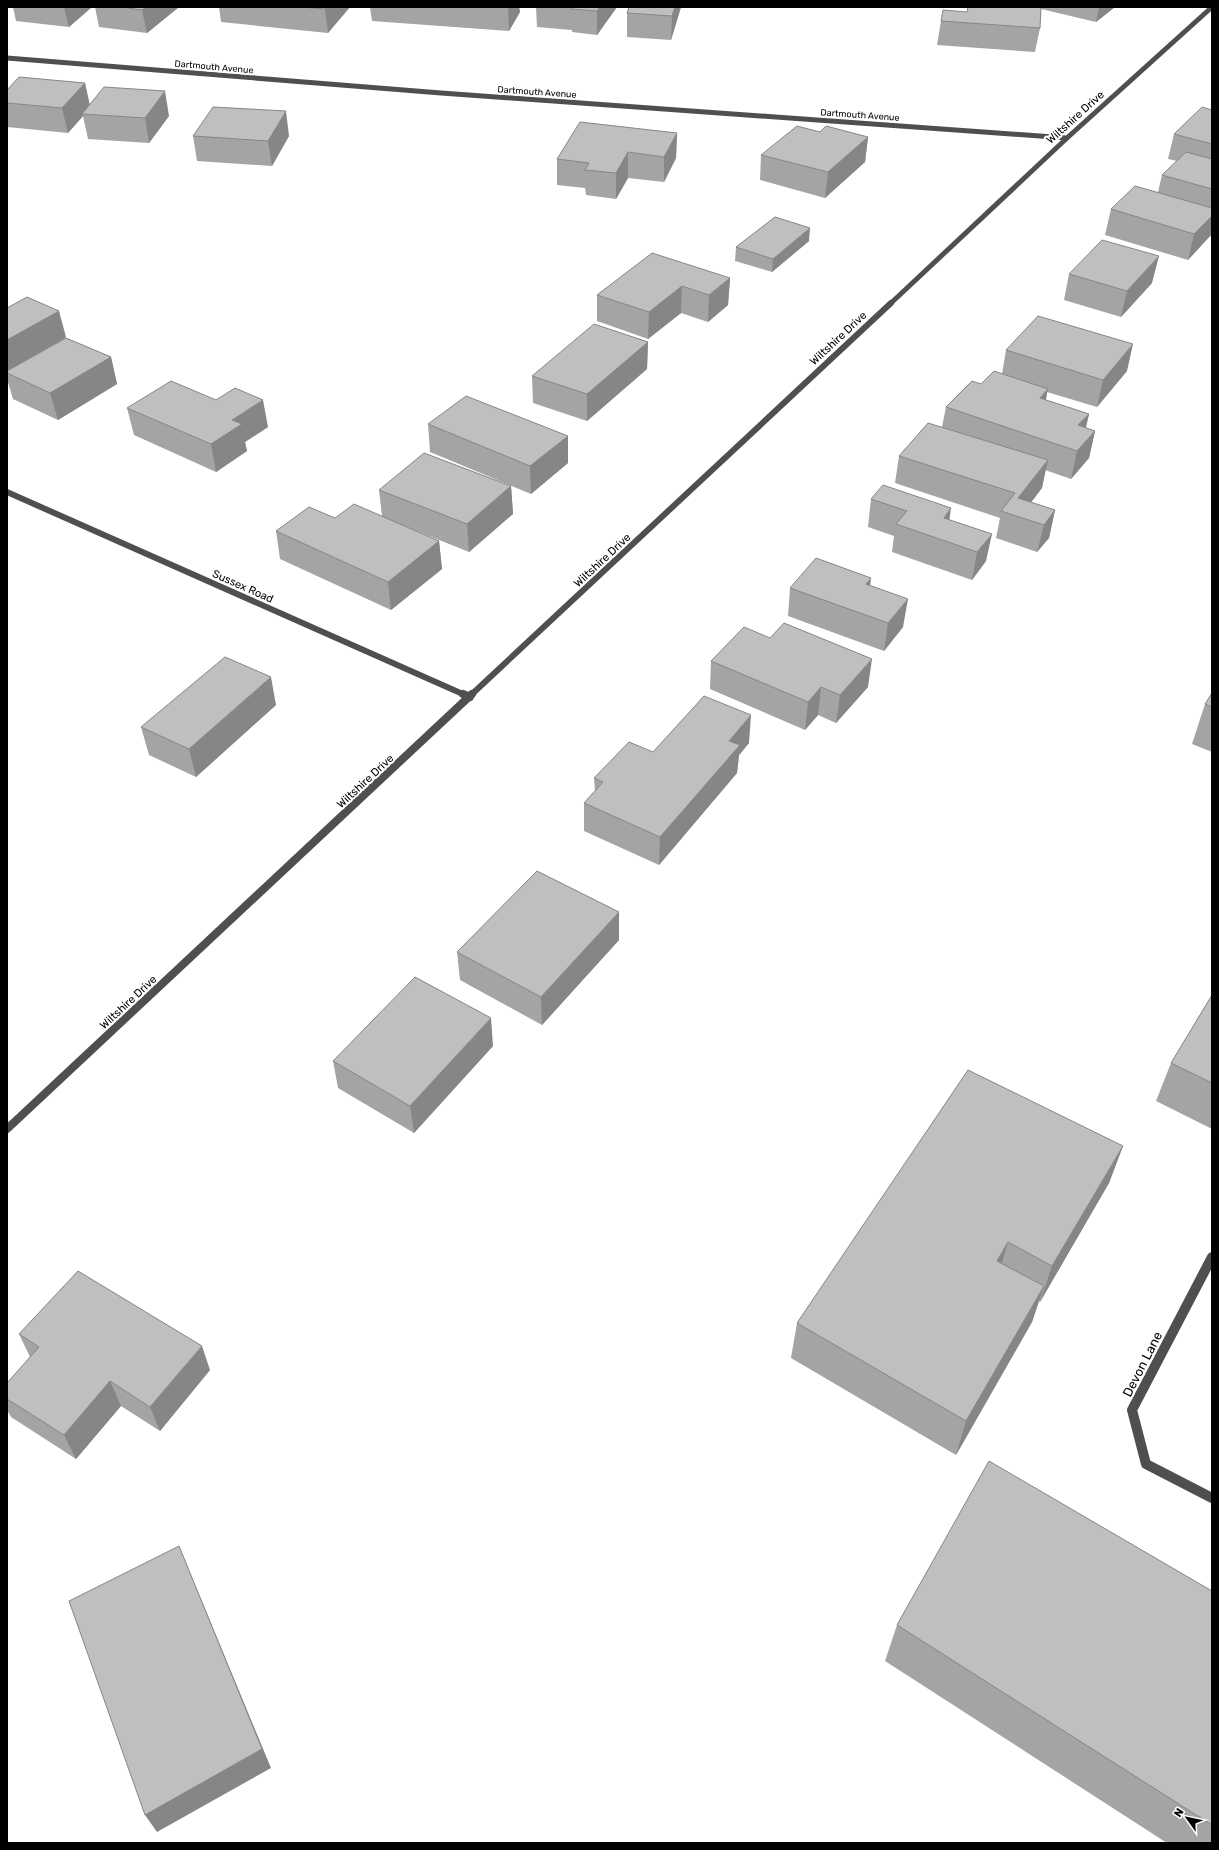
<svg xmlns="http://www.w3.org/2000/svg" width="1219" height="1850" font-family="Rubik,sans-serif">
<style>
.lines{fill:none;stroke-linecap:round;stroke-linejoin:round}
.street-far3{stroke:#4f4f4f;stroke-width:5}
.street-far2{stroke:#4f4f4f;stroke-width:6}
.street-far1{stroke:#4f4f4f;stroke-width:8}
.street{stroke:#4f4f4f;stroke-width:10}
.wall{fill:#a4a4a4}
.shaded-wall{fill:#868686}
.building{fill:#bfbfbf;stroke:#868686}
.labels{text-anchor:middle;stroke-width:4;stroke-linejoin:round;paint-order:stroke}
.far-street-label{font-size:9px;fill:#000;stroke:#fff}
.street-label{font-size:11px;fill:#000;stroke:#fff}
.near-street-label{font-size:13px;fill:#000;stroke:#fff}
</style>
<rect width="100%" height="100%" fill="#fff"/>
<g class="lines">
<path class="street-far3" d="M 7,58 L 441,93 L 1067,138
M 890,304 L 1067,138 L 1212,7"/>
<path class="street-far2" d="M 7,492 L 465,695
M 471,695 L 891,303"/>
<path class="street-far1" d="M 463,694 L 470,697
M 7,1129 L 472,694"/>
<path class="street" d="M 1212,1257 L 1132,1410 L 1146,1464 L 1212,1498"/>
</g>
<path class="wall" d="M 13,7 L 92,7 L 69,27 L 16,21 Z
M 95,7 L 179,7 L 147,33 L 99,27 Z
M 219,7 L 350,7 L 328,33 L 221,22 Z
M 370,7 L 519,7 L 520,12 L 509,31 L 372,21 Z
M 536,7 L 617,7 L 597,35 L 572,32 L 572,30 L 537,27 Z
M 681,7 L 671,40 L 627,37 L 627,13 Z
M 967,7 L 1115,7 L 1096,22 L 1041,9 L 1040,28 L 1035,52 L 937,45 L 941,21 L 967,12 Z
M 85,83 L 90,105 L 169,116 L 149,143 L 88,139 L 83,116 L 68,133 L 7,127 L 7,90 Z
M 1212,110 L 1212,232 L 1211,235 L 1188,260 L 1105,235 L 1111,209 L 1158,192 L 1162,175 L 1177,161 L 1168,159 L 1174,134 Z
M 820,132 L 868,137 L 865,162 L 825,198 L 760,180 L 761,155 Z
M 677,133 L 676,158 L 664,182 L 628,178 L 616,199 L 586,195 L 585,188 L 557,185 L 557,159 Z
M 193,136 L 289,136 L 272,166 L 197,161 Z
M 809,241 L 772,272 L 735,261 L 736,247 Z
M 1069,274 L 1152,283 L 1121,317 L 1064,300 Z
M 730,278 L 728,305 L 708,322 L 681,313 L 648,339 L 597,321 L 597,295 Z
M 7,308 L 66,338 L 111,357 L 117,384 L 58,420 L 13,399 L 7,379 Z
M 648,342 L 647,369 L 587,421 L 533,403 L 532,376 Z
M 1006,350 L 1127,371 L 1097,407 L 1047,392 L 1046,400 L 1089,414 L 1086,428 L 1095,431 L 1089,458 L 1071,479 L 1045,470 L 1042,488 L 1031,502 L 1055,510 L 1049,538 L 1037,552 L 996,538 L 1000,518 L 895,483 L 899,456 L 942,427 L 946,407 L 981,384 L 1002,374 Z
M 127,408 L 268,427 L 245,442 L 247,451 L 216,472 L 134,435 Z
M 428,424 L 568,463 L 531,494 L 430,452 Z
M 511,486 L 513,514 L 469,552 L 402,525 L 439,541 L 442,569 L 391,610 L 280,559 L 276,531 L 335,518 L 382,516 L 379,490 Z
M 871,499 L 949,519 L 986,561 L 972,580 L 892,552 L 894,536 L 868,527 Z
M 870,586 L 903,627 L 884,651 L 788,616 L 790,588 Z
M 711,661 L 868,687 L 836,723 L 818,715 L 805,730 L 710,689 Z
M 1212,693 L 1212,752 L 1192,744 L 1205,704 Z
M 276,705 L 196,777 L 149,755 L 141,727 Z
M 749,743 L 739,755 L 737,773 L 659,865 L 584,831 L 584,803 L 595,791 L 594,778 L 653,752 Z
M 619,940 L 542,1025 L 460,980 L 457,952 Z
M 1212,995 L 1212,1129 L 1156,1101 L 1171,1063 Z
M 493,1046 L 414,1133 L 338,1088 L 333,1061 Z
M 1123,1146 L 1109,1183 L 1040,1302 L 1039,1301 L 1032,1322 L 956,1455 L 791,1358 L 797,1323 Z
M 19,1334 L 210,1370 L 160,1431 L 121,1406 L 76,1459 L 11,1417 L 7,1410 L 7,1383 L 30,1357 Z
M 1212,1591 L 1212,1843 L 1167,1843 L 885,1661 L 897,1625 Z"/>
<path class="shaded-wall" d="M 64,7 L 92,7 L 69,27 Z
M 146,7 L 179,7 L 147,33 L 142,10 Z
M 327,7 L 350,7 L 328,33 L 325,9 Z
M 508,7 L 519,7 L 520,12 L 509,31 Z
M 600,7 L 617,7 L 597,35 L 597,11 Z
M 675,7 L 681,7 L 671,40 L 672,16 Z
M 1099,7 L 1115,7 L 1096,22 Z
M 85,83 L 90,108 L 82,114 L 83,116 L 68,133 L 62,108 Z
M 165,91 L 169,116 L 149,143 L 145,118 Z
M 286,111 L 289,136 L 272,166 L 268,141 Z
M 677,133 L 676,158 L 664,182 L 664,157 Z
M 868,137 L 865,162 L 825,198 L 828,172 Z
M 628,152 L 628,178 L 616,199 L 616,173 Z
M 1212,216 L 1212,232 L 1211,235 L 1188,260 L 1194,234 Z
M 810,228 L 809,241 L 772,272 L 773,259 Z
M 1159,256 L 1152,283 L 1121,317 L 1127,291 Z
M 730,278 L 728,305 L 708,322 L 709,295 Z
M 682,286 L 681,313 L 648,339 L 649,312 Z
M 59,311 L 66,337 L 7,371 L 7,340 Z
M 648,342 L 647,369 L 587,421 L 587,394 Z
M 1133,344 L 1127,371 L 1097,407 L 1103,380 Z
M 111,357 L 117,384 L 58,420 L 50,393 Z
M 1048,389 L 1042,416 L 1040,398 Z
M 263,400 L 268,427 L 245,442 L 247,451 L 216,472 L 211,444 L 232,420 Z
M 1089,414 L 1082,442 L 1078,425 Z
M 1095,431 L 1089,458 L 1071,479 L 1077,451 Z
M 568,436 L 568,463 L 531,494 L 530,466 Z
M 1048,460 L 1042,488 L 1020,517 L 1018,498 Z
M 511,486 L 513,514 L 469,552 L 467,524 Z
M 951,508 L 947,536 L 944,518 Z
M 1055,510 L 1049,538 L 1037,552 L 1044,525 Z
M 992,534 L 986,561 L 972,580 L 977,552 Z
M 439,541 L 442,569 L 391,610 L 388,582 Z
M 871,578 L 868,606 L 866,584 Z
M 908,599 L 903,627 L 884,651 L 888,623 Z
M 872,659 L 868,687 L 836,723 L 840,695 Z
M 271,677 L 276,705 L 196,777 L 189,749 Z
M 821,687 L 818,715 L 805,730 L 808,702 Z
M 751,715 L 749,743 L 739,755 L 737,773 L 659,865 L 660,837 L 729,741 Z
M 619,912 L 619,940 L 542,1025 L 541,997 Z
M 491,1018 L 493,1046 L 414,1133 L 410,1106 Z
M 1123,1146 L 1109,1183 L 1040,1302 L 1052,1266 Z
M 1008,1242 L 997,1279 L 997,1261 Z
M 1044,1286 L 1032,1322 L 956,1455 L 966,1421 Z
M 202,1346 L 210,1370 L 160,1431 L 150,1407 Z
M 110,1381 L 121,1406 L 76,1459 L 64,1435 Z
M 179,1546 L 188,1568 L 271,1768 L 157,1832 L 145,1815 Z"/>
<path class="building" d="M 121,7 L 146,7 L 142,10 Z
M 300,7 L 327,7 L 325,9 Z
M 573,7 L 600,7 L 597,11 L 572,9 Z
M 629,7 L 675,7 L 672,16 L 627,13 Z
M 968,7 L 1041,7 L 1040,28 L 941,21 L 943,10 L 967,12 Z
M 19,77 L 85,83 L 62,108 L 7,103 L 7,90 Z
M 104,87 L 165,91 L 145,118 L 82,114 Z
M 213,107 L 286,111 L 268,141 L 193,136 Z
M 1202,107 L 1212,110 L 1212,144 L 1174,134 Z
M 580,122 L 677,133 L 664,157 L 628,152 L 616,173 L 585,170 L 589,163 L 557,159 Z
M 797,126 L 820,132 L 826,126 L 868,137 L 828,172 L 761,155 Z
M 1186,152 L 1212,159 L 1212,189 L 1162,175 Z
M 1135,186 L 1212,208 L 1212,216 L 1194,234 L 1111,209 Z
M 775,217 L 810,228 L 773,259 L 736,247 Z
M 1102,240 L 1159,256 L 1127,291 L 1069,274 Z
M 652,253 L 730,278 L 709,295 L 682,286 L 649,312 L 597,295 Z
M 27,297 L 59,311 L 7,340 L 7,308 Z
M 1038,316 L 1133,344 L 1103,380 L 1006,350 Z
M 594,324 L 648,342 L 587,394 L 532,376 Z
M 66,338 L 111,357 L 50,393 L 7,373 L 7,371 Z
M 994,371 L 1048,389 L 1040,398 L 1089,414 L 1078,425 L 1095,431 L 1077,451 L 946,407 L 972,381 L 981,384 Z
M 171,381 L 216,400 L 235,388 L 263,400 L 232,420 L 242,424 L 211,444 L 127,408 Z
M 466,396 L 568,436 L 530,466 L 428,424 Z
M 928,423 L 1048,460 L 1018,498 L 1055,510 L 1044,525 L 1001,511 L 1015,493 L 899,456 Z
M 424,453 L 511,486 L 467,524 L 379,490 Z
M 883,485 L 951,508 L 944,518 L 992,534 L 977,552 L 896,524 L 907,511 L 871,499 Z
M 354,504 L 439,541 L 388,582 L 276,531 L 309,507 L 335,518 Z
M 816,558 L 871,578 L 866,584 L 908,599 L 888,623 L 790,588 Z
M 784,623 L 872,659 L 840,695 L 821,687 L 808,702 L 711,661 L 744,627 L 770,638 Z
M 225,657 L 271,677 L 189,749 L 141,727 Z
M 1212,693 L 1212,707 L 1205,704 Z
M 704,696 L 751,715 L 729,741 L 740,745 L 660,837 L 584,803 L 603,782 L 594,778 L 629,742 L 653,752 Z
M 537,871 L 619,912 L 541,997 L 457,952 Z
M 415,977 L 491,1018 L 410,1106 L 333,1061 Z
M 1212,995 L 1212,1083 L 1171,1063 Z
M 968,1070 L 1123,1146 L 1052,1266 L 1008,1242 L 997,1261 L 1044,1286 L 966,1421 L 797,1323 Z
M 78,1271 L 202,1346 L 150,1407 L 110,1381 L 64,1435 L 7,1399 L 7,1383 L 39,1347 L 19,1334 Z
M 989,1461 L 1212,1591 L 1212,1825 L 897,1625 Z
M 179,1546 L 262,1749 L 145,1815 L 69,1601 Z"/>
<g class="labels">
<g class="far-street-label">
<text transform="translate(214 67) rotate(5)" y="3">Dartmouth Avenue</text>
<text transform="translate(537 92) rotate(4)" y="3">Dartmouth Avenue</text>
<text transform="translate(860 115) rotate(4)" y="3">Dartmouth Avenue</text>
</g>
<g class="street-label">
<text transform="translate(1075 117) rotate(-42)" y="4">Wiltshire Drive</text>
<text transform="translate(838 338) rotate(-43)" y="4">Wiltshire Drive</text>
<text transform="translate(602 560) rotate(-43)" y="4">Wiltshire Drive</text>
<text transform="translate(243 586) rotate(24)" y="4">Sussex Road</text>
<text transform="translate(365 781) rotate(-43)" y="4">Wiltshire Drive</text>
<text transform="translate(128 1002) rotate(-43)" y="4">Wiltshire Drive</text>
</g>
<g class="near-street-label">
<text transform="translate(1142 1364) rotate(-63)" y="5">Devon Lane</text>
</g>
</g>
<rect width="1219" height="1850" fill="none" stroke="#000000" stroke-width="16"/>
<g transform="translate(1187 1818) rotate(303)" stroke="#ffffff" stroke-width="3" paint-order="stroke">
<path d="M0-3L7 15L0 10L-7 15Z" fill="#000000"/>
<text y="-6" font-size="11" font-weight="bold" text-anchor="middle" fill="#000000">N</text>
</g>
</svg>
